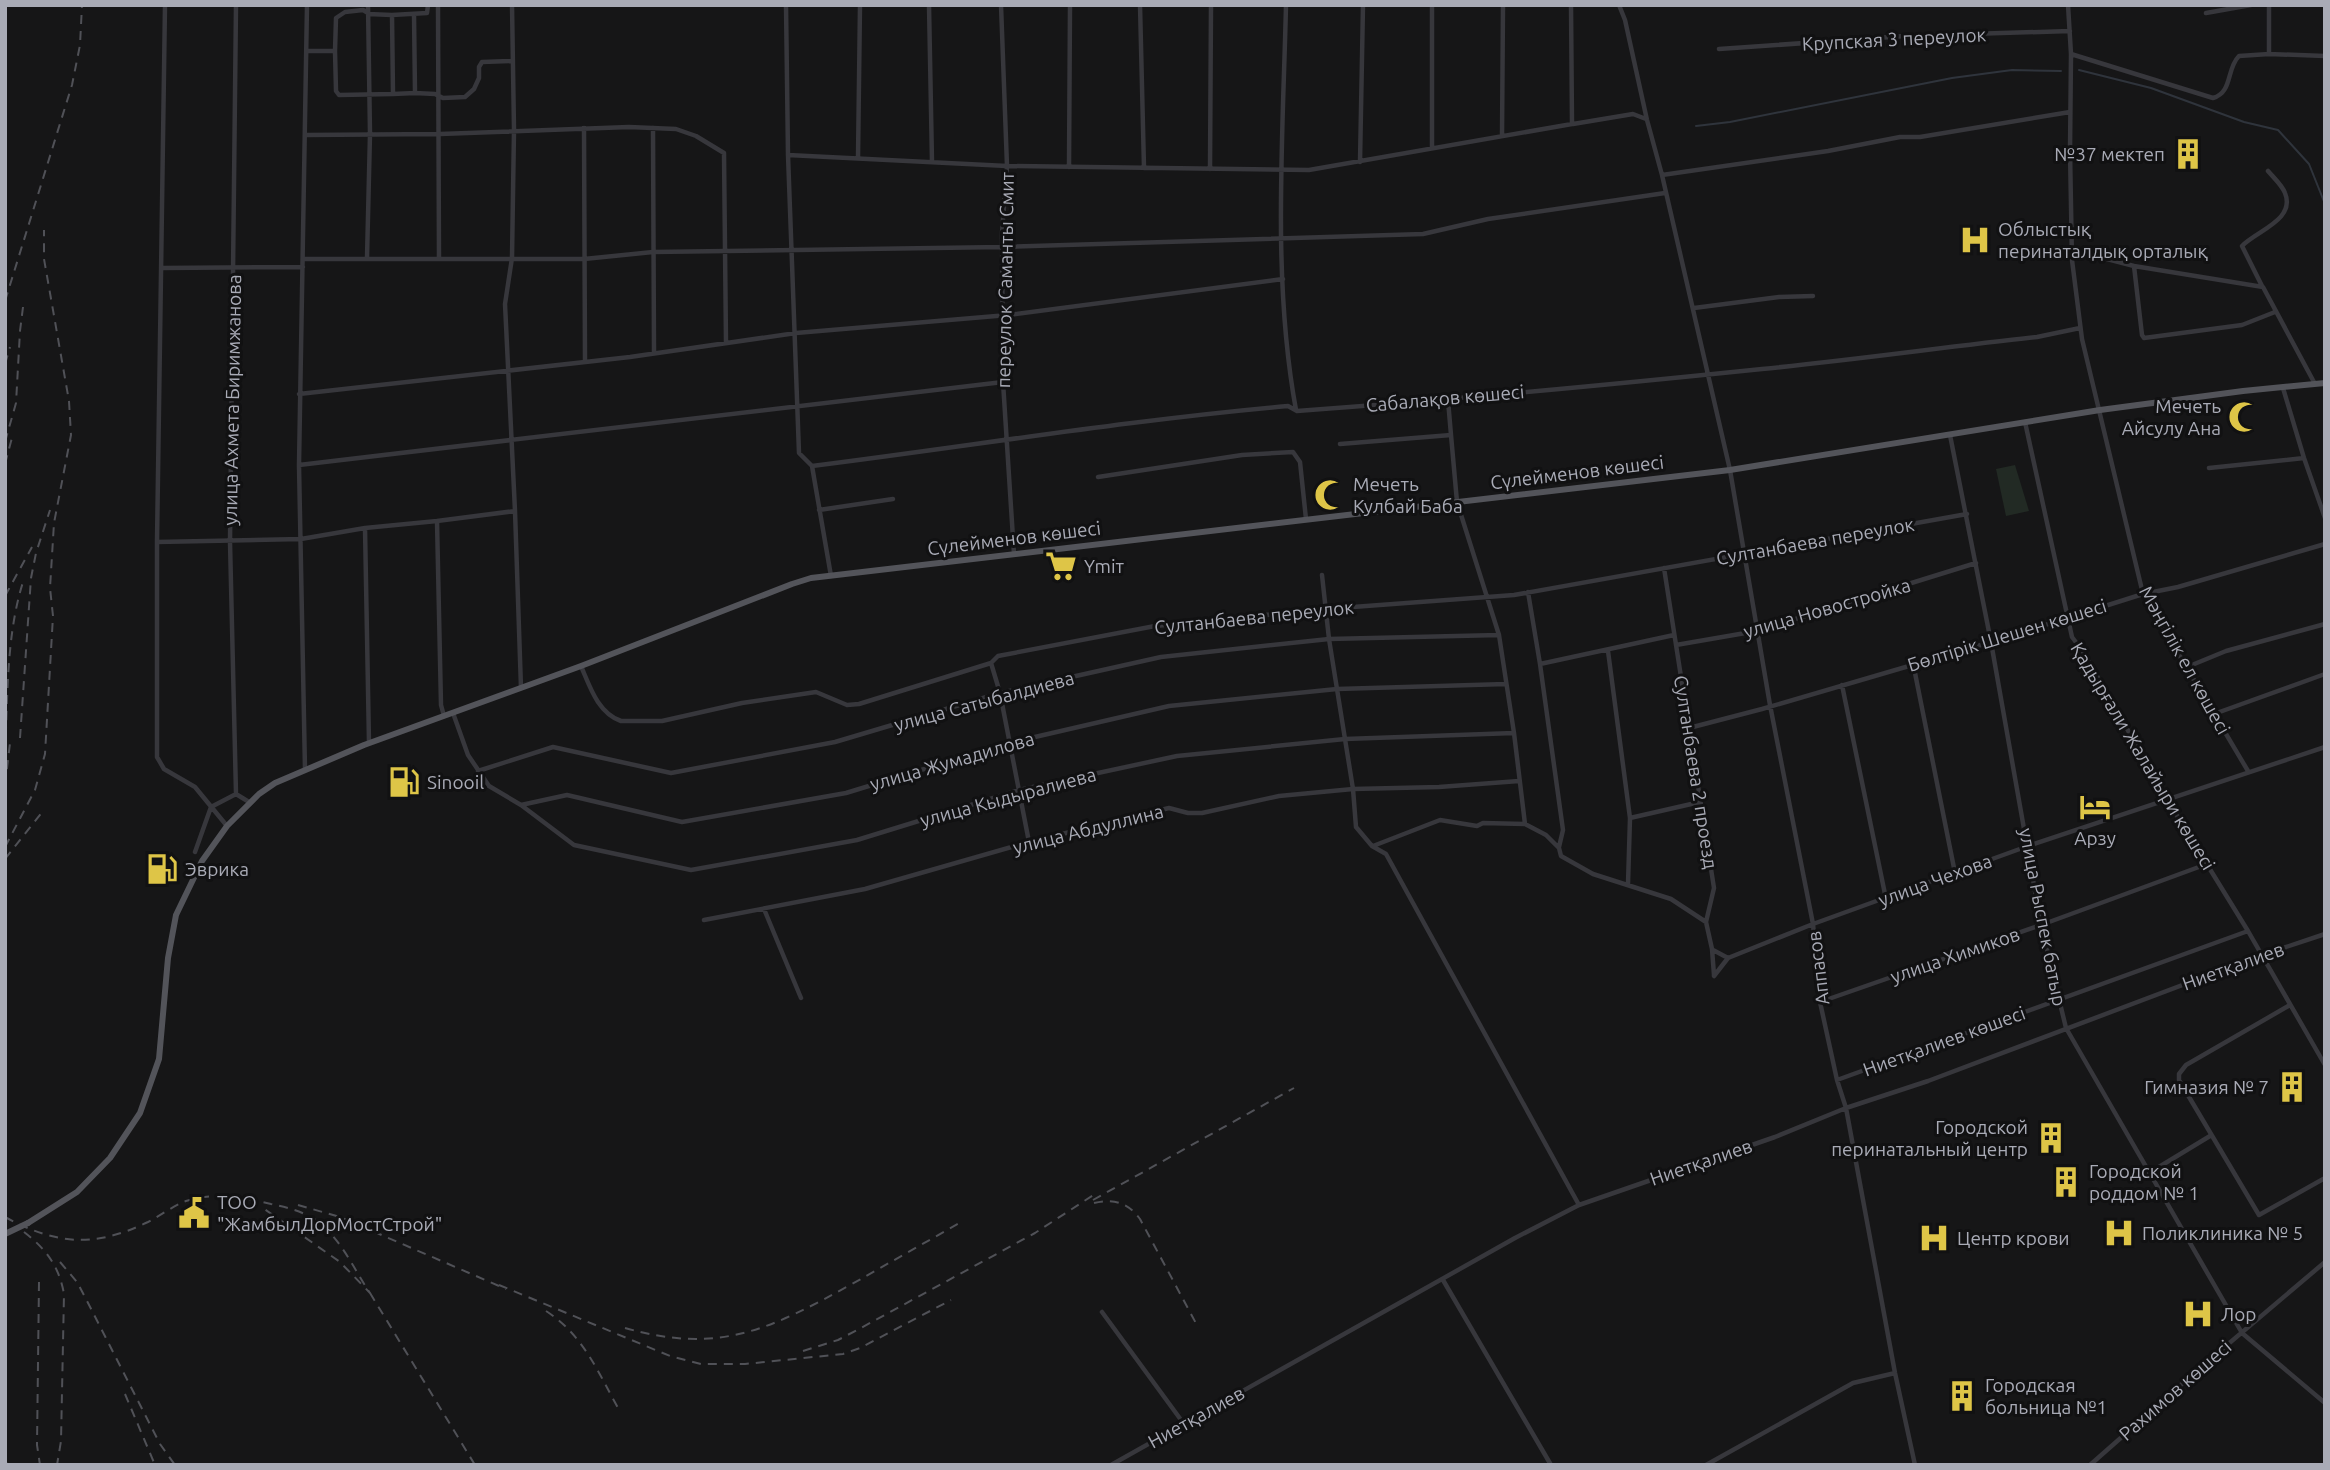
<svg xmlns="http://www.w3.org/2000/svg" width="2330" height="1470" font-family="Ubuntu,sans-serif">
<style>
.green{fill:#222a24}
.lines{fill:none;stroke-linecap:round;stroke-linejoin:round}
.stream{stroke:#2f343c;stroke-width:2}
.minor{stroke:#37373c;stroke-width:4.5}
.major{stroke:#53545a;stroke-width:6}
.rail{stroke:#505157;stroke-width:2;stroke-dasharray:9 7;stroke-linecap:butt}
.major-bridge{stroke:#53545a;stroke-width:6}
.labels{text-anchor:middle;stroke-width:6;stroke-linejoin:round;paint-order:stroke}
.street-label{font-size:19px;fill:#a9abb6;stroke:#111112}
.poi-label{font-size:19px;fill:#a9abb6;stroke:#111112;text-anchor:start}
</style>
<rect width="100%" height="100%" fill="#161617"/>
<path class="green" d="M 2015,465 L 2029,511 L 2006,516 L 1996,469 Z"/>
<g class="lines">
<path class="stream" d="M 2079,70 L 2151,88 L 2244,122 L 2278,130 L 2309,164 L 2325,204
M 1696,126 L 1730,122 L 1952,78 L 2012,70 L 2061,71"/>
<path class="minor" d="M 165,5 L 157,542 L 157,757 L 164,769 L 195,787 L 227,826
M 438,5 L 439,259
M 786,5 L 788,155 L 799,453 L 812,466 L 831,576
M 929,5 L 932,162
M 1001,5 L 1007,166 L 1002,233 L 1003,382 L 1014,554
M 1140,5 L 1144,168
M 1286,5 C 1283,137 1272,280 1296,410
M 1432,5 L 1432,148
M 1619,5 L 1625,20 L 1647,120 L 1662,175
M 2068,5 L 2071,54 L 2070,151 L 2072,260 L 2082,339 L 2143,594 L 2248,771
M 2269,5 L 2269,54
M 2206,13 L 2251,5
M 368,14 L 392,15 L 427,13 L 428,5
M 392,15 L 393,94 L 415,93 L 414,14
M 1719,49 L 1905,36 L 2070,31
M 307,51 L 335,51 L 336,91 L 339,95 L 393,94
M 335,51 L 336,18 L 345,12 L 363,10 L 368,13
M 2071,54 L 2213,98 C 2233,92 2226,69 2239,56 L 2269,54 L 2325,56
M 415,93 L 435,94 L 443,98 L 465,97 L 474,89 L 479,78 L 479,67 L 482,62 L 513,61
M 1573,124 L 1633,114 L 1646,119
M 584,128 L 585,361
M 653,128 L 654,353
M 306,135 L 440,134 L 629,127 L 676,129 L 696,136 L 724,153 L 726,343
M 1502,136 L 1503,5
M 788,155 L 1007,166 L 1309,170 L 1572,124 L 1571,5
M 858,158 L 860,5
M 1360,162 L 1363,5
M 1069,167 L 1070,5
M 1210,169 L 1211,5
M 2072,250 L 2134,266 L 2263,287 L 2315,384
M 367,258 L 370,134 L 368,5
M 303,259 L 584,259 L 653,252 L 1002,247 L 1423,234 L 1488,219 L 1665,193
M 2134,266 L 2142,335 L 2144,338 L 2242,325 L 2275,312
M 162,268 L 303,267
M 2262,286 L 2242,246 C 2256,231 2296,220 2285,193 C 2282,185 2273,177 2268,171
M 1694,308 L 1779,297 L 1813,296
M 2283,388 L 2304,458 L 2325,518
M 299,394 L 630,357 L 796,333 L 1008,315 L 1283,279
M 2025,422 L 2072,637 L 2084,653 L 2168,801 L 2248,931 L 2325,1065
M 1451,435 L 1457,502 L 1499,635 L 1514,733 L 1525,824
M 1950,435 L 1991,642 L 2041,925 L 2066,1028 L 2242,1333 L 2325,1403
M 1340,444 L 1451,435 L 1448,400
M 299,465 L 1003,382
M 812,466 C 971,446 1129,420 1288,406 L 1297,411 C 1452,400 1607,385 1762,369 C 1854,360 1945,347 2037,337 L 2080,328
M 2209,468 L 2304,458
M 1098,477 L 1242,455 L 1293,452 L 1300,462 L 1306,519
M 819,510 L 893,499
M 515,511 L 521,688
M 437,521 L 515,511 L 505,304 L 512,258 L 514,130 L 512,5
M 365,528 L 369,743
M 157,542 L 301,539 L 365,528 L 437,521 L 441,705 L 444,716
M 1664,568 L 1714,888 L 1706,922 L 1712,949 L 1714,975
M 1322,575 L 1329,639 L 1353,789 L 1356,827 L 1372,846 L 1386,854 L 1579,1205
M 1528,592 L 1540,664 L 1563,830 L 1559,847
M 1676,645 L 1757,631 L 1976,563
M 1608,651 L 1630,818 L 1628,884
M 991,663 L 1000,693 L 1029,842
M 1913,663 L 1955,873
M 1540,664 L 1674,635
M 581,666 C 590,687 598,713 621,721 L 662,721 L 742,703 L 816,692 L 847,705 L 859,704 L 991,663 L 998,656 L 1155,626 L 1326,609 L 1514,595 L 1967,514
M 2187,667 L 2226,651 L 2325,624
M 1842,685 L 1886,899
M 453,713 L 468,755 L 489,786 L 521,805 L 567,795 L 682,822 L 846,793 L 1009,743 L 1169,706 L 1337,689 L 1506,684
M 2214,714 L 2325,674
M 1689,728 L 1762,709 L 1991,642 L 2143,594 L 2178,587 L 2325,544
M 305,770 L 299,465 L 307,5
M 478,771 L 553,747 L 671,773 L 835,742 L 1000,693 L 1161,657 L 1329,639 L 1499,635
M 236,794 L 230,542 L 236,5
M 521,805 L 574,845 L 691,870 L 857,840 L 1019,790 L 1177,756 L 1345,739 L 1514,733
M 1630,818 L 1700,802
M 1373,846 L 1440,820 L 1477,826 L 1483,823 L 1525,824 L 1546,835 L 1559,848 L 1561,856 L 1593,874 L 1671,899 L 1706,922
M 195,852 L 211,807 L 236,794 L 249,802
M 764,909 L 801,998
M 704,920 L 865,889 L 1029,842 L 1169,808 L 1188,813 L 1202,813 L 1279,796 L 1353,789 L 1439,787 L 1519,781
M 1713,950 L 1728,958
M 1714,976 L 1728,958 L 1813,924 L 2028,846 L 2325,747
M 1820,1002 L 2041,925 L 2207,864
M 2290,1005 L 2186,1065 L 2179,1074 L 2179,1080 L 2259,1215 L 2325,1178
M 1837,1080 L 2248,931
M 2149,1173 L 2210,1136
M 1443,1280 L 1551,1465
M 1102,1312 L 1184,1424
M 1111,1465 L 1515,1238 L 1579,1205 L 1775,1137 L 1846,1108 L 1928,1081 L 2262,955 L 2325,934
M 1706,1465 L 1853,1383 L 1895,1373
M 1915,1465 L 1895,1373 L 1846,1108 L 1837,1080 L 1820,1002 L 1813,924 L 1770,705 L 1730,470 L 1662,175 L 1828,151 L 1900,137 L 1920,137 L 2070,112
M 2090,1465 L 2207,1362 L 2325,1262"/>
<path class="major" d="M 28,1223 L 77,1192 L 110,1158 L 140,1113 L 159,1059 L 168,958 L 176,915 L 202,861 L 227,826 L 259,794 L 275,783 L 364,745 L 581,666 L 792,584 L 811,578 L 1730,470 L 2100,410 L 2243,391 L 2325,383"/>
<path class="rail" d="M 5,301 L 72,85 L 80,45 L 82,5
M 5,364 L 10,347
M 5,442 L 16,403 L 20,331 L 23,307
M 5,464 L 13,434
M 5,596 L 32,547
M 20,738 L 31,578 L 36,553 L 50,510
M 5,752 C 8,696 6,636 23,582
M 5,785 L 10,743
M 5,847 L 35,790 L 45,754 L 53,616 L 50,588 L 54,523 L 71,435 L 69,401 L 44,259 L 44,230
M 5,859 L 43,811
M 1093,1200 L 1294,1088
M 1094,1203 C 1114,1198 1128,1203 1140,1219 L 1198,1327
M 298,1205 L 340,1217 L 506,1289
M 5,1217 C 57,1245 94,1248 148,1222 C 161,1215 173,1206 186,1201 C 214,1192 243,1197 271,1204 C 290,1208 310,1213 324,1227 C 344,1245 355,1271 370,1293 L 340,1262 L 263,1208
M 24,1232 C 46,1249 59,1266 64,1294 L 61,1441 L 57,1465
M 60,1262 L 77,1282 L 86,1299 L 160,1444 L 175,1465
M 39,1282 L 37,1445 L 40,1465
M 499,1285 L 670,1356 L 701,1364 L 745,1364 L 843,1354 L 860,1348 L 951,1300
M 370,1293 L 475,1465
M 546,1311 C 583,1335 597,1370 618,1408
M 625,1328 C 720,1355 770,1329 852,1284 C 889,1263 926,1242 963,1221
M 803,1351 L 838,1340 L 859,1329 L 1035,1233 L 1098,1192
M 125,1394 L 155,1465
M 5,1462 L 9,1465"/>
<path class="major-bridge" d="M 5,1234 L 28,1223"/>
</g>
<defs>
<symbol id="building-bare" viewBox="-9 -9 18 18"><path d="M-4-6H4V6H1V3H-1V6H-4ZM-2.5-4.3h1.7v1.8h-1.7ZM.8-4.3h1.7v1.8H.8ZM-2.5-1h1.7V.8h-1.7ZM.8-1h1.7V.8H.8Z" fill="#dec547" stroke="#111112" stroke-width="2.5" paint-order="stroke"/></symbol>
<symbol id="hospital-bare" viewBox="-9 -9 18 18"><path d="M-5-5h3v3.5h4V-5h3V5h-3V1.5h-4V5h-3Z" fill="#dec547" stroke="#111112" stroke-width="2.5" paint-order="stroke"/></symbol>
<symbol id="mosque-bare" viewBox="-9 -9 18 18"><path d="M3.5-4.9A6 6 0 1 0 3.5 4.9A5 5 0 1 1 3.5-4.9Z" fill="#dec547" stroke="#111112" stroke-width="2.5" paint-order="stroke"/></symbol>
<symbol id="supermarket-bare" viewBox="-9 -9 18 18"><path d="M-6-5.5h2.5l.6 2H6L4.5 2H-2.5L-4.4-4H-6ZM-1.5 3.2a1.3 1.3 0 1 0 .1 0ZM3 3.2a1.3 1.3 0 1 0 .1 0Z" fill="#dec547" stroke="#111112" stroke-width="2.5" paint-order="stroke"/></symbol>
<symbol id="fuel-bare" viewBox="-9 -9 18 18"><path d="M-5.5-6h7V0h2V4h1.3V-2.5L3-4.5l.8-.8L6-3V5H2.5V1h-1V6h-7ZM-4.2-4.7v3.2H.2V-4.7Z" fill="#dec547" stroke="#111112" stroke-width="2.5" paint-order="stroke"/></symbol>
<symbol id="hotel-bare" viewBox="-9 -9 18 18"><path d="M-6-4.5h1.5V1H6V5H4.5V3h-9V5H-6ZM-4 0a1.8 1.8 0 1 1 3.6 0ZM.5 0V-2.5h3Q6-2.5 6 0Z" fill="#dec547" stroke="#111112" stroke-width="2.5" paint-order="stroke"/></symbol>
<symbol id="civic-bare" viewBox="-9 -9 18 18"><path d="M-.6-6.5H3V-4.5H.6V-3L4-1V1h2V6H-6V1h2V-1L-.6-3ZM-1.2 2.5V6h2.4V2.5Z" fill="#dec547" stroke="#111112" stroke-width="2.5" paint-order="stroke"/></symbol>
</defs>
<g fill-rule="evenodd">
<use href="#building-bare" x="2166" y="132" width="44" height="44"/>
<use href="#hospital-bare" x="1953" y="218" width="44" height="44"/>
<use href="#mosque-bare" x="2222" y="395" width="44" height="44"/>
<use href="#mosque-bare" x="1308" y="473" width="44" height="44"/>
<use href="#supermarket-bare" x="1039" y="544" width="44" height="44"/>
<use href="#fuel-bare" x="382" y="760" width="44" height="44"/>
<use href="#hotel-bare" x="2073" y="785" width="44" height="44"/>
<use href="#fuel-bare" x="140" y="847" width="44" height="44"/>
<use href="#building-bare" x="2270" y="1065" width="44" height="44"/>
<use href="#building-bare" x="2029" y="1116" width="44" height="44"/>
<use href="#building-bare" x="2044" y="1160" width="44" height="44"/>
<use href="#civic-bare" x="172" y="1191" width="44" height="44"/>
<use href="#hospital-bare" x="2097" y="1211" width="44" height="44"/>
<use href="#hospital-bare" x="1912" y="1216" width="44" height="44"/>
<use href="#hospital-bare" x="2176" y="1292" width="44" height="44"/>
<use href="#building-bare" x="1940" y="1374" width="44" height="44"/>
</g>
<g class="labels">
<g class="street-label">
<text transform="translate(1894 39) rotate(-3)" y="7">Крупская 3 переулок</text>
<text transform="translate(1005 280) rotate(-89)" y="7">переулок Саманты Смит</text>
<text transform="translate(1445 398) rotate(-5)" y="7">Сабалақов көшесі</text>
<text transform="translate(232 400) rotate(-89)" y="7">улица Ахмета Биримжанова</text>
<text transform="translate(1577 472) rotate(-7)" y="7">Сүлейменов көшесі</text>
<text transform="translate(1014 538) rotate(-7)" y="7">Сүлейменов көшесі</text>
<text transform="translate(1815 541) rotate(-10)" y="7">Султанбаева переулок</text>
<text transform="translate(1827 608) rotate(-16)" y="7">улица Новостройка</text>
<text transform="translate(1254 617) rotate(-6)" y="7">Султанбаева переулок</text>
<text transform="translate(2007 635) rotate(-17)" y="7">Бөлтірік Шешен көшесі</text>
<text transform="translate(2185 660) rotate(61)" y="7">Мәңгілік ел көшесі</text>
<text transform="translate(984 701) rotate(-15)" y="7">улица Сатыбалдиева</text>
<text transform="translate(2143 756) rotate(59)" y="7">Қадырғали Жалайыри көшесі</text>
<text transform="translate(952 761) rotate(-16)" y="7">улица Жумадилова</text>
<text transform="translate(1696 772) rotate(81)" y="7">Султанбаева 2 проезд</text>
<text transform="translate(1008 797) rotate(-15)" y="7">улица Кыдыралиева</text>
<text transform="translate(1088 829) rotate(-14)" y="7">улица Абдуллина</text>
<text transform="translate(1935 880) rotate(-20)" y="7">улица Чехова</text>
<text transform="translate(2043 917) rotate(79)" y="7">улица Рыспек батыр</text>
<text transform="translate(1955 955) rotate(-19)" y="7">улица Химиков</text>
<text transform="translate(2233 966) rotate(-20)" y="7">Ниетқалиев</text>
<text transform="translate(1818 968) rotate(-97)" y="7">Аппасов</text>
<text transform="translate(1944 1041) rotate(-20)" y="7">Ниетқалиев көшесі</text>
<text transform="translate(1701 1162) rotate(-19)" y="7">Ниетқалиев</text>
<text transform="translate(2175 1390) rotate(-41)" y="7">Рахимов көшесі</text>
<text transform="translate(1196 1417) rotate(-29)" y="7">Ниетқалиев</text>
</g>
<g class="poi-label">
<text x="2165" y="161" text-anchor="end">№37 мектеп</text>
<text x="1998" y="236">Облыстық<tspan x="1998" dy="22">перинаталдық орталық</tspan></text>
<text x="2221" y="413" text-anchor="end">Мечеть<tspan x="2221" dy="22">Айсулу Ана</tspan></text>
<text x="1353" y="491">Мечеть<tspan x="1353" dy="22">Кулбай Баба</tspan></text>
<text x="1084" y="573">Ymiт</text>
<text x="427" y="789">Sinooil</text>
<text x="2095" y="845" text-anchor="middle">Арзу</text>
<text x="185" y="876">Эврика</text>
<text x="2269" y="1094" text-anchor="end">Гимназия № 7</text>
<text x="2028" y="1134" text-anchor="end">Городской<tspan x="2028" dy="22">перинатальный центр</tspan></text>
<text x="2089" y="1178">Городской<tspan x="2089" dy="22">роддом № 1</tspan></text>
<text x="217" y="1209">ТОО<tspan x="217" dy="22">"ЖамбылДорМостСтрой"</tspan></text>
<text x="2142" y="1240">Поликлиника № 5</text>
<text x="1957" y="1245">Центр крови</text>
<text x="2221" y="1321">Лор</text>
<text x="1985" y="1392">Городская<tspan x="1985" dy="22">больница №1</tspan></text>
</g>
</g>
<rect width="2330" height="1470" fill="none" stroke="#a9abb6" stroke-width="14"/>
</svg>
